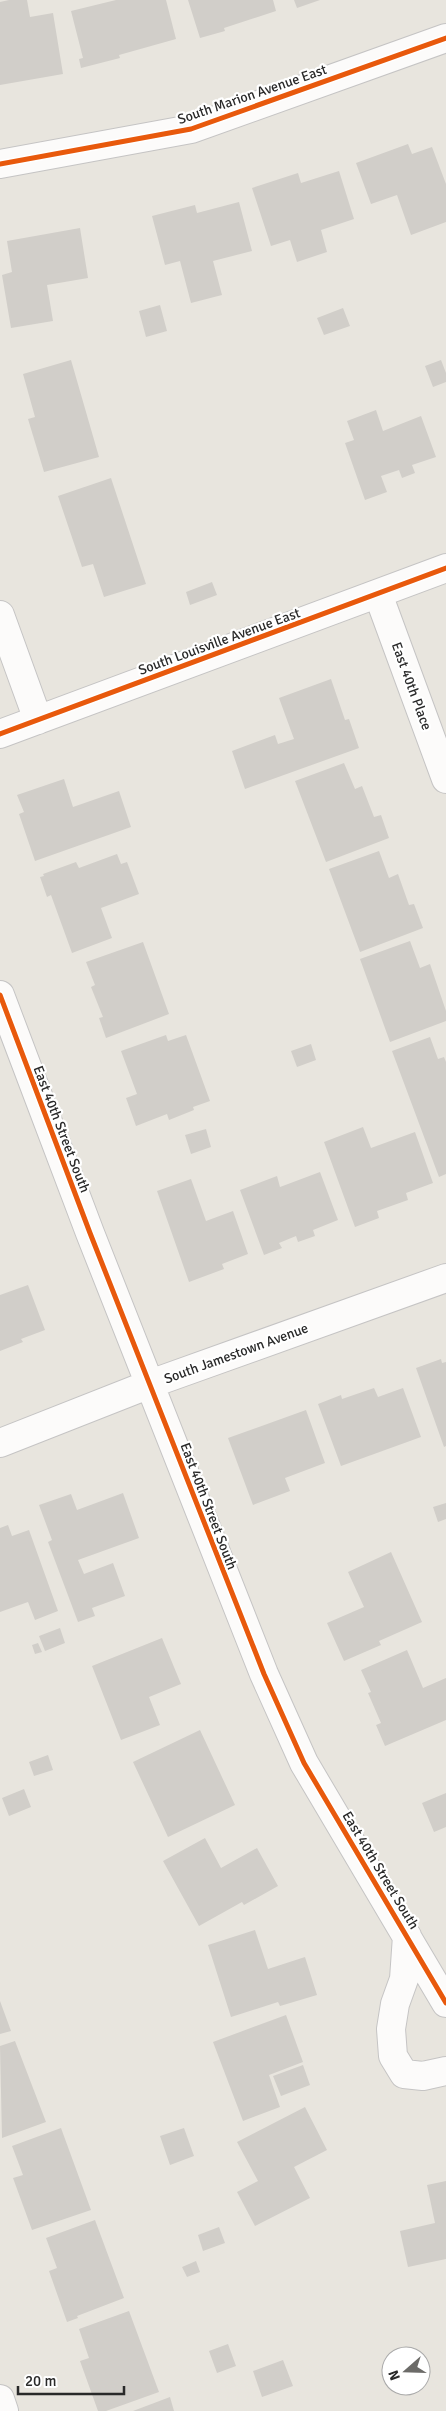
<svg xmlns="http://www.w3.org/2000/svg" width="446" height="2411" font-family="Signika,sans-serif">
<style>
.building{fill:#d1cec9}
.lines{fill:none;stroke-linecap:round;stroke-linejoin:round}
.street-casing{stroke:#c5c4c4;stroke-width:30}
.street{stroke:#fcfbfa;stroke-width:28}
.cycleway-casing{stroke:#fff;stroke-width:8}
.cycleway{stroke:#e8590c;stroke-width:5}
.labels{text-anchor:middle;stroke-width:4.5;stroke-linejoin:round;paint-order:stroke}
.street-label{font-size:14px;fill:#292929;stroke:#fff}
</style>
<rect width="100%" height="100%" fill="#e8e5de"/>
<path class="building" d="M 9,0 L 27,0 L 30,17 L 53,13 L 63,74 L 0,85 L 0,2 Z
M 116,0 L 166,0 L 176,39 L 119,55 L 120,58 L 81,68 L 79,59 L 83,58 L 71,11 Z
M 188,0 L 273,0 L 276,11 L 224,28 L 225,31 L 200,38 Z
M 294,0 L 320,0 L 297,8 Z
M 408,144 L 412,154 L 432,147 L 446,184 L 446,222 L 411,235 L 397,195 L 371,204 L 356,163 Z
M 339,171 L 354,219 L 321,230 L 327,252 L 297,262 L 290,240 L 271,246 L 252,188 L 298,173 L 301,183 Z
M 239,202 L 252,251 L 213,261 L 222,295 L 191,303 L 180,261 L 165,265 L 152,216 L 195,205 L 197,213 Z
M 80,228 L 88,278 L 47,285 L 53,321 L 11,328 L 2,275 L 12,272 L 7,241 Z
M 160,305 L 167,331 L 146,337 L 139,311 Z
M 343,308 L 350,326 L 324,335 L 317,318 Z
M 71,360 L 99,457 L 44,472 L 28,419 L 35,417 L 23,374 Z
M 441,360 L 446,373 L 446,382 L 433,387 L 425,366 Z
M 376,410 L 383,431 L 421,416 L 436,457 L 412,465 L 415,473 L 402,478 L 399,470 L 381,476 L 387,492 L 365,500 L 345,443 L 354,440 L 347,421 Z
M 111,478 L 146,584 L 104,597 L 93,564 L 82,567 L 58,496 Z
M 212,582 L 217,595 L 190,605 L 186,592 Z
M 331,679 L 345,720 L 349,719 L 359,748 L 245,789 L 232,751 L 275,735 L 278,744 L 294,739 L 279,698 Z
M 344,763 L 355,789 L 362,786 L 374,817 L 381,815 L 389,838 L 326,862 L 295,781 Z
M 64,779 L 73,807 L 119,791 L 131,827 L 35,861 L 19,814 L 24,812 L 17,795 Z
M 379,851 L 389,878 L 398,874 L 409,905 L 414,904 L 423,928 L 360,952 L 329,869 Z
M 117,854 L 121,864 L 127,862 L 139,894 L 101,908 L 112,938 L 72,953 L 51,895 L 47,897 L 40,877 L 44,876 L 43,874 L 76,862 L 79,868 Z
M 410,941 L 420,968 L 430,964 L 446,1011 L 446,1021 L 390,1042 L 360,959 Z
M 143,942 L 169,1014 L 106,1038 L 99,1018 L 103,1017 L 91,987 L 95,985 L 86,962 Z
M 166,1035 L 168,1041 L 186,1035 L 210,1101 L 193,1107 L 194,1110 L 169,1120 L 167,1114 L 136,1126 L 126,1098 L 137,1094 L 121,1051 Z
M 430,1037 L 438,1059 L 444,1057 L 446,1062 L 446,1174 L 439,1177 L 392,1051 Z
M 311,1044 L 316,1060 L 297,1067 L 291,1051 Z
M 363,1127 L 371,1148 L 415,1132 L 433,1183 L 406,1193 L 408,1200 L 377,1211 L 379,1218 L 355,1227 L 324,1142 Z
M 206,1129 L 211,1147 L 191,1154 L 185,1135 Z
M 320,1172 L 338,1220 L 313,1230 L 315,1236 L 298,1242 L 296,1236 L 279,1243 L 282,1248 L 264,1255 L 240,1190 L 277,1176 L 280,1187 Z
M 191,1179 L 206,1221 L 233,1211 L 248,1254 L 222,1264 L 224,1269 L 189,1282 L 157,1191 Z
M 28,1285 L 45,1330 L 21,1339 L 23,1342 L 0,1351 L 0,1295 Z
M 441,1359 L 442,1363 L 446,1362 L 446,1446 L 444,1447 L 416,1368 Z
M 374,1388 L 378,1397 L 403,1388 L 421,1437 L 341,1466 L 318,1404 L 341,1395 L 342,1399 Z
M 306,1410 L 325,1463 L 285,1478 L 290,1491 L 253,1505 L 228,1438 Z
M 123,1493 L 139,1538 L 78,1560 L 84,1574 L 113,1563 L 125,1596 L 92,1608 L 95,1616 L 78,1622 L 48,1542 L 52,1540 L 39,1505 L 71,1494 L 77,1510 Z
M 446,1503 L 446,1519 L 438,1522 L 433,1507 Z
M 8,1525 L 12,1536 L 29,1530 L 58,1611 L 35,1620 L 28,1602 L 0,1612 L 0,1528 Z
M 391,1552 L 422,1622 L 379,1641 L 381,1645 L 344,1661 L 327,1623 L 364,1607 L 348,1572 Z
M 60,1628 L 65,1643 L 45,1651 L 39,1636 Z
M 162,1638 L 181,1684 L 149,1697 L 160,1725 L 121,1740 L 92,1666 Z
M 38,1643 L 42,1652 L 35,1654 L 32,1645 Z
M 407,1650 L 423,1688 L 446,1678 L 446,1720 L 385,1746 L 376,1725 L 381,1723 L 368,1693 L 371,1692 L 361,1670 Z
M 200,1730 L 235,1805 L 168,1837 L 133,1762 Z
M 48,1755 L 53,1770 L 34,1776 L 29,1762 Z
M 24,1789 L 31,1807 L 9,1816 L 2,1798 Z
M 446,1793 L 446,1827 L 434,1832 L 422,1803 Z
M 205,1838 L 221,1868 L 257,1848 L 278,1886 L 244,1905 L 242,1902 L 199,1926 L 163,1861 Z
M 255,1930 L 268,1969 L 305,1957 L 317,1995 L 280,2006 L 278,2002 L 231,2017 L 208,1945 Z
M 0,2001 L 11,2031 L 0,2034 Z
M 286,2015 L 303,2062 L 269,2075 L 280,2107 L 243,2121 L 213,2042 Z
M 15,2041 L 46,2122 L 2,2138 L 0,2046 Z
M 303,2065 L 310,2085 L 281,2096 L 273,2076 Z
M 305,2107 L 327,2150 L 294,2167 L 310,2198 L 255,2226 L 237,2192 L 258,2181 L 237,2142 Z
M 61,2128 L 91,2210 L 32,2230 L 13,2178 L 23,2175 L 12,2146 Z
M 184,2128 L 194,2156 L 170,2165 L 160,2136 Z
M 446,2181 L 446,2259 L 408,2267 L 400,2231 L 435,2223 L 427,2185 Z
M 95,2220 L 124,2298 L 77,2316 L 78,2318 L 67,2322 L 49,2271 L 57,2268 L 46,2238 Z
M 219,2227 L 225,2243 L 203,2251 L 198,2235 Z
M 196,2261 L 200,2272 L 187,2277 L 182,2267 Z
M 129,2311 L 159,2392 L 106,2411 L 98,2411 L 80,2361 L 89,2358 L 79,2329 Z
M 228,2344 L 236,2366 L 217,2373 L 209,2351 Z
M 283,2360 L 293,2386 L 262,2397 L 253,2371 Z
M 170,2397 L 174,2411 L 133,2411 Z"/>
<g class="lines">
<defs>
<path id="street" d="M 0,164 L 191,129 L 446,38
M 378,594 L 446,779
M 0,615 L 38,720
M 0,734 L 446,568
M 0,995 L 90,1233 L 264,1674 L 304,1763 L 446,2003
M 0,1443 L 150,1384 L 446,1278
M 407,1936 L 404,1979 L 395,2004 L 391,2029 L 393,2056 L 404,2074 L 423,2076 L 446,2071
M 0,2399 L 4,2411"/>
</defs>
<use href="#street" class="street-casing"/>
<use href="#street" class="street"/>
<defs>
<path id="cycleway" d="M 0,164 L 191,129 L 446,38
M 0,734 L 446,568
M 0,995 L 90,1233 L 264,1674 L 304,1763 L 446,2003"/>
</defs>
<use href="#cycleway" class="cycleway-casing"/>
<use href="#cycleway" class="cycleway"/>
</g>
<g class="labels">
<g class="street-label">
<text transform="translate(252 94) rotate(-19)" y="5">South Marion Avenue East</text>
<text transform="translate(219 641) rotate(-20)" y="5">South Louisville Avenue East</text>
<text transform="translate(412 686) rotate(70)" y="5">East 40th Place</text>
<text transform="translate(62 1129) rotate(69)" y="5">East 40th Street South</text>
<text transform="translate(236 1353) rotate(-20)" y="5">South Jamestown Avenue</text>
<text transform="translate(209 1506) rotate(69)" y="5">East 40th Street South</text>
<text transform="translate(381 1870) rotate(59)" y="5">East 40th Street South</text>
</g>
</g>
<g transform="translate(406 2371) rotate(250)"><circle r="24" fill="#ffffff" stroke="#a9a9a9"/>
<path d="M0-4L9 19L0 12L-9 19Z" fill="#6c6b68"/>
<text y="-8" font-size="14" font-weight="bold" text-anchor="middle" fill="#292929">N</text>
</g>
<path d="M18 2386v8h106v-8" fill="none" stroke="#292929" stroke-width="2.5"/>
<text x="25" y="2386" font-size="15" fill="#292929" stroke="#ffffff" stroke-width="4" paint-order="stroke">20 m</text>
</svg>
